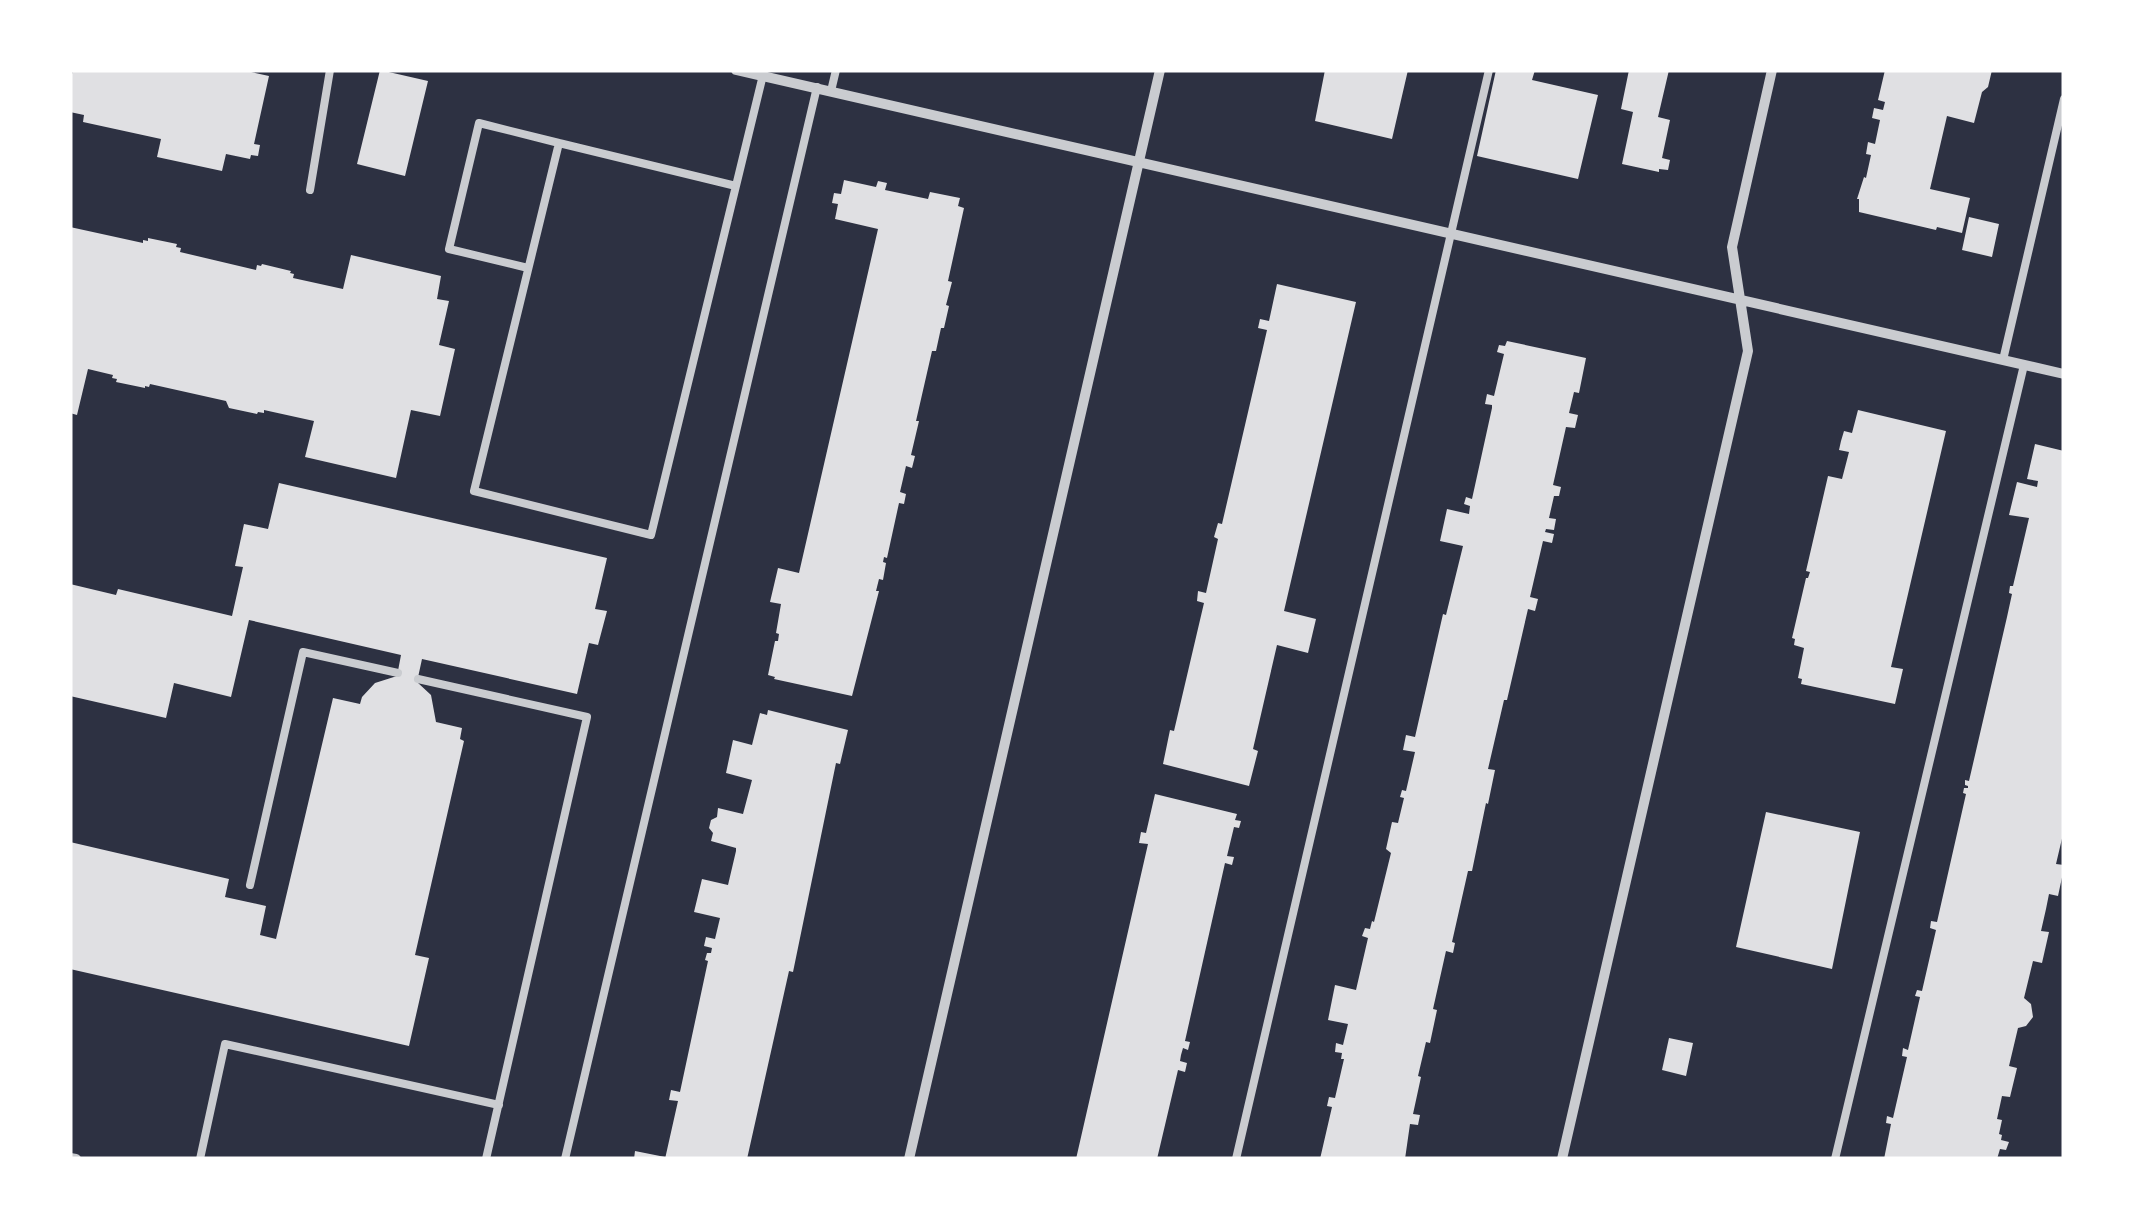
<svg xmlns="http://www.w3.org/2000/svg" width="2134" height="1229" font-family="Lato,sans-serif">
<style>
.building{fill:#e0e0e3}
.lines{fill:none;stroke-linecap:round;stroke-linejoin:round}
.service{stroke:#caccd0;stroke-width:8}
.minor{stroke:#caccd0;stroke-width:10}
</style>
<rect width="100%" height="100%" fill="#2d3142"/>
<path class="building" d="M 73,70 L 242,70 L 269,76 L 254,144 L 260,145 L 258,156 L 251,155 L 250,159 L 226,154 L 222,171 L 157,157 L 161,139 L 83,122 L 84,115 L 70,112 L 70,82 Z
M 380,70 L 428,81 L 405,176 L 357,164 Z
M 1325,70 L 1408,70 L 1392,139 L 1315,121 Z
M 1496,70 L 1535,70 L 1532,80 L 1598,95 L 1578,179 L 1477,156 Z
M 1629,70 L 1669,70 L 1658,117 L 1670,120 L 1662,158 L 1670,160 L 1668,170 L 1659,169 L 1659,172 L 1622,164 L 1633,112 L 1621,109 Z
M 1885,70 L 1992,70 L 1988,87 L 1982,92 L 1974,123 L 1947,116 L 1930,189 L 1970,198 L 1962,233 L 1937,227 L 1936,230 L 1859,212 L 1859,199 L 1857,199 L 1864,177 L 1866,178 L 1871,155 L 1866,154 L 1868,142 L 1875,144 L 1880,120 L 1872,118 L 1874,108 L 1883,110 L 1885,102 L 1878,100 Z
M 844,180 L 876,187 L 878,181 L 887,183 L 885,190 L 928,199 L 930,192 L 960,198 L 958,206 L 964,208 L 948,281 L 952,282 L 946,305 L 949,306 L 944,328 L 941,328 L 936,351 L 932,351 L 916,421 L 919,421 L 911,455 L 915,456 L 912,468 L 906,466 L 900,492 L 906,494 L 904,504 L 899,503 L 887,558 L 884,557 L 883,562 L 886,563 L 883,580 L 879,579 L 876,591 L 879,591 L 852,696 L 774,679 L 775,677 L 768,675 L 775,641 L 778,641 L 779,634 L 776,633 L 781,604 L 770,602 L 778,568 L 799,573 L 878,229 L 835,219 L 838,204 L 832,203 L 834,193 L 841,194 Z
M 1969,217 L 1999,224 L 1992,257 L 1962,250 Z
M 70,227 L 143,243 L 143,240 L 148,241 L 148,238 L 177,244 L 176,247 L 181,248 L 180,252 L 256,270 L 257,265 L 261,266 L 262,264 L 291,271 L 290,273 L 294,274 L 293,278 L 343,289 L 351,255 L 441,276 L 437,299 L 449,301 L 439,345 L 455,349 L 440,416 L 411,410 L 396,478 L 305,457 L 314,421 L 264,410 L 264,413 L 258,412 L 257,414 L 229,408 L 226,401 L 150,384 L 149,387 L 145,386 L 145,388 L 116,382 L 117,379 L 112,378 L 113,375 L 88,369 L 77,415 L 70,413 Z
M 1277,284 L 1356,302 L 1284,611 L 1316,619 L 1308,653 L 1277,645 L 1253,749 L 1258,751 L 1249,786 L 1163,764 L 1170,730 L 1174,731 L 1204,603 L 1197,601 L 1198,591 L 1206,593 L 1218,539 L 1214,537 L 1218,523 L 1222,524 L 1262,352 L 1267,330 L 1258,328 L 1260,319 L 1269,321 Z
M 1507,341 L 1586,358 L 1579,393 L 1574,392 L 1569,413 L 1578,415 L 1575,428 L 1566,427 L 1553,485 L 1561,487 L 1559,496 L 1554,496 L 1549,518 L 1556,519 L 1554,530 L 1546,529 L 1545,532 L 1554,534 L 1552,543 L 1543,541 L 1530,597 L 1538,599 L 1535,611 L 1528,609 L 1507,700 L 1504,700 L 1488,769 L 1495,770 L 1488,804 L 1486,803 L 1472,871 L 1468,871 L 1452,942 L 1455,943 L 1453,953 L 1446,951 L 1433,1009 L 1437,1010 L 1430,1043 L 1426,1042 L 1418,1076 L 1421,1077 L 1413,1114 L 1420,1115 L 1418,1125 L 1410,1124 L 1405,1159 L 1320,1159 L 1332,1107 L 1327,1106 L 1329,1097 L 1335,1098 L 1344,1059 L 1341,1059 L 1342,1053 L 1335,1052 L 1336,1043 L 1343,1045 L 1348,1024 L 1328,1020 L 1335,985 L 1356,990 L 1368,938 L 1362,936 L 1365,928 L 1370,929 L 1372,921 L 1374,922 L 1391,853 L 1386,849 L 1392,822 L 1398,823 L 1404,798 L 1400,797 L 1402,790 L 1406,791 L 1415,752 L 1403,750 L 1406,735 L 1415,737 L 1443,614 L 1446,615 L 1463,546 L 1440,541 L 1447,509 L 1469,514 L 1470,506 L 1464,504 L 1466,497 L 1472,499 L 1492,408 L 1492,405 L 1485,404 L 1487,394 L 1494,396 L 1504,354 L 1497,352 L 1499,345 L 1505,346 Z
M 1858,410 L 1946,431 L 1891,667 L 1903,669 L 1895,704 L 1801,684 L 1802,679 L 1798,678 L 1804,648 L 1794,645 L 1795,639 L 1792,638 L 1806,578 L 1808,578 L 1810,572 L 1806,571 L 1828,476 L 1842,479 L 1849,452 L 1839,450 L 1841,441 L 1844,431 L 1852,433 Z
M 2035,444 L 2064,451 L 2064,830 L 2056,864 L 2064,865 L 2064,868 L 2058,896 L 2049,894 L 2046,909 L 2041,931 L 2049,932 L 2042,963 L 2033,961 L 2024,998 L 2031,1004 L 2033,1017 L 2026,1026 L 2018,1028 L 2009,1066 L 2017,1068 L 2010,1097 L 2002,1096 L 1997,1119 L 2002,1120 L 1999,1134 L 2002,1135 L 2001,1140 L 2009,1142 L 2006,1150 L 2000,1149 L 1997,1159 L 1884,1159 L 1891,1124 L 1886,1123 L 1887,1116 L 1893,1118 L 1907,1057 L 1902,1056 L 1903,1048 L 1908,1050 L 1920,997 L 1915,996 L 1917,990 L 1922,991 L 1936,930 L 1930,928 L 1931,921 L 1937,922 L 1966,794 L 1963,793 L 1964,788 L 1968,788 L 1968,786 L 1965,785 L 1965,780 L 1969,781 L 2007,617 L 2012,594 L 2009,593 L 2010,586 L 2013,586 L 2029,518 L 2009,515 L 2017,482 L 2037,487 L 2038,481 L 2027,479 Z
M 279,483 L 607,558 L 595,609 L 607,611 L 598,645 L 589,643 L 577,694 L 422,659 L 417,682 L 431,695 L 436,722 L 462,728 L 460,739 L 464,741 L 415,955 L 429,958 L 409,1046 L 70,969 L 70,842 L 229,879 L 225,897 L 266,906 L 260,935 L 276,939 L 333,698 L 360,704 L 362,697 L 375,683 L 397,676 L 401,655 L 249,620 L 231,697 L 174,683 L 166,718 L 70,696 L 70,584 L 116,595 L 118,589 L 232,616 L 243,567 L 235,566 L 244,524 L 268,529 Z
M 768,710 L 848,730 L 840,764 L 836,763 L 793,972 L 789,971 L 747,1159 L 665,1159 L 678,1101 L 669,1100 L 671,1090 L 680,1092 L 708,961 L 705,960 L 707,953 L 711,953 L 712,948 L 704,946 L 706,937 L 715,939 L 720,918 L 694,912 L 702,879 L 728,885 L 736,851 L 736,848 L 711,841 L 713,833 L 709,828 L 711,820 L 717,817 L 718,808 L 743,814 L 752,780 L 726,773 L 733,740 L 752,745 L 760,713 L 767,715 Z
M 1155,794 L 1237,814 L 1235,820 L 1241,821 L 1239,828 L 1234,827 L 1227,856 L 1234,857 L 1232,865 L 1225,863 L 1185,1041 L 1190,1042 L 1188,1050 L 1183,1048 L 1181,1055 L 1180,1061 L 1187,1063 L 1185,1072 L 1178,1070 L 1157,1159 L 1076,1159 L 1148,844 L 1139,843 L 1141,832 L 1146,833 Z
M 1766,812 L 1860,832 L 1832,969 L 1736,947 Z
M 1669,1038 L 1693,1043 L 1686,1076 L 1662,1070 Z
M 635,1151 L 665,1157 L 665,1159 L 634,1159 Z"/>
<g class="lines">
<path class="service" d="M 831,91 L 836,70
M 736,186 L 559,143 L 474,491 L 651,535 L 763,75
M 310,190 L 330,70
M 528,268 L 449,249 L 479,123 L 559,143
M 2003,360 L 2064,99
M 418,679 L 587,717 L 486,1159
M 250,885 L 303,652 L 398,673
M 200,1159 L 225,1044 L 499,1105
M 565,1159 L 817,87
M 1236,1159 L 1489,70
M 1835,1159 L 2024,365"/>
<path class="minor" d="M 736,70 L 2064,374
M 70,1158 L 76,1159
M 909,1159 L 1160,70
M 1562,1159 L 1748,351 L 1732,247 L 1772,70"/>
</g>
<rect width="2134" height="1229" fill="none" stroke="#ffffff" stroke-width="145"/>
</svg>
